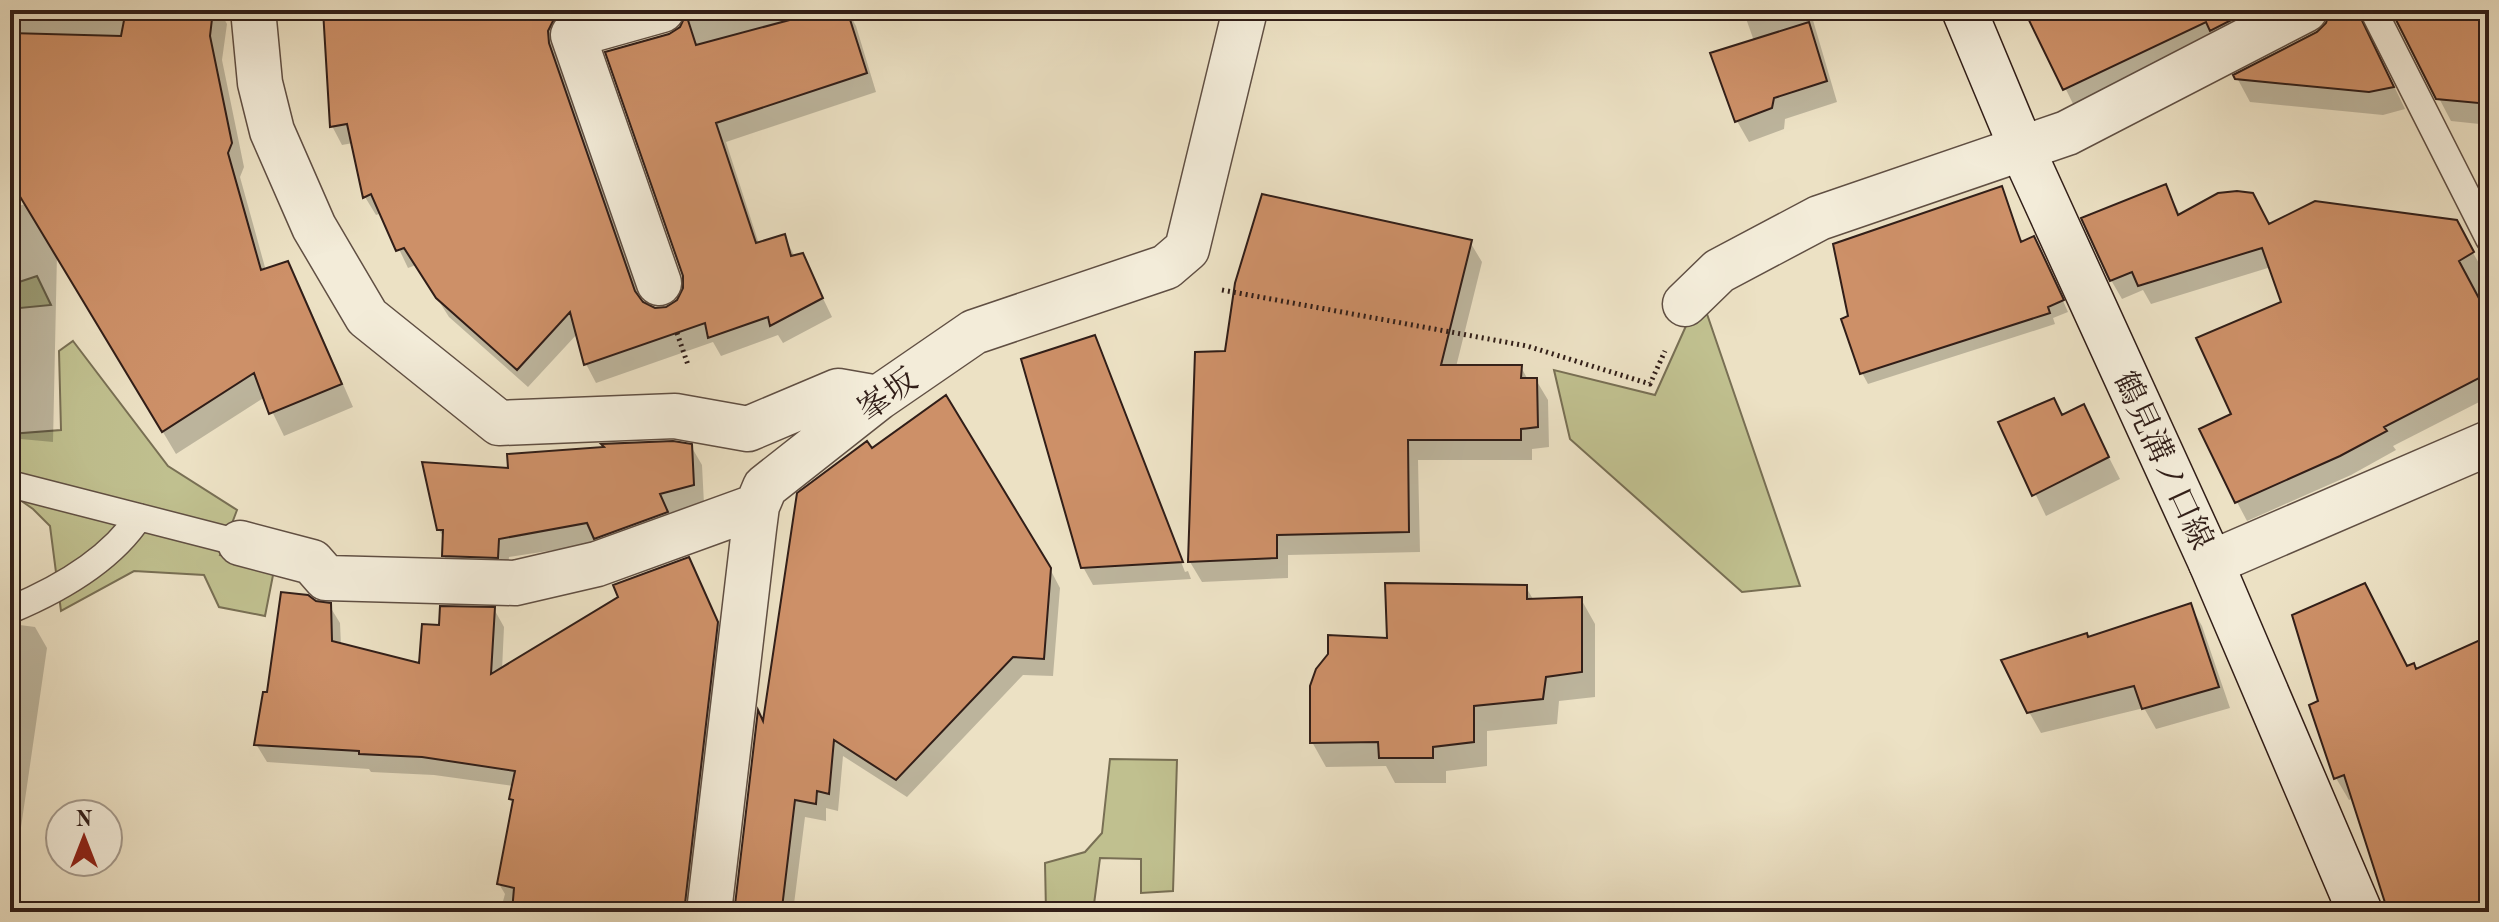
<svg xmlns="http://www.w3.org/2000/svg" width="2499" height="922" font-family="'Old Standard TT','Noto Serif JP',serif">
<style>
.green{fill:#c0c08f;stroke:#786f54;stroke-width:2}
.shadow{fill:#0003}
.building{fill:#cd9068;stroke:#311e18;stroke-width:2}
.lines{fill:none;stroke-linecap:round;stroke-linejoin:round}
.lane-casing{stroke:#604f43;stroke-width:29}
.street-casing{stroke:#604f43;stroke-width:47}
.secondary-casing{stroke:#311e18;stroke-width:47}
.path{stroke:#311e18;stroke-width:5;stroke-dasharray:2 4;stroke-linecap:butt}
.lane{stroke:#f3ecd9;stroke-width:26}
.street{stroke:#f3ecd9;stroke-width:44}
.secondary{stroke:#f3ecd9;stroke-width:44}
.labels{text-anchor:middle;stroke-width:8;stroke-linejoin:round;paint-order:stroke}
.street-label{font-size:32px;fill:#311e18;stroke:#f3ecd9}
</style>
<rect width="100%" height="100%" fill="#ece1c4"/>
<filter id="stains"><feTurbulence type="fractalNoise" baseFrequency=".0025" numOctaves="4"/><feColorMatrix values="0 0 0 0 .2 0 0 0 0 .09 0 0 0 0 .02 0 0 0 .5 -.17"/></filter>
<radialGradient id="worn" r=".72"><stop offset=".6" stop-color="#630" stop-opacity="0"/><stop offset="1" stop-color="#630" stop-opacity=".3"/></radialGradient>
<path class="green" d="M 37,276 L 51,305 L 10,309 L 10,285 Z
M 1707,314 L 1800,586 L 1742,592 L 1570,439 L 1554,370 L 1655,395 L 1690,317 Z
M 73,341 L 168,466 L 237,510 L 220,555 L 274,570 L 265,616 L 219,607 L 204,575 L 134,571 L 61,611 L 50,526 L 33,509 L 10,493 L 10,434 L 61,430 L 59,351 Z
M 1110,759 L 1177,760 L 1173,891 L 1141,893 L 1141,859 L 1100,858 L 1093,912 L 1046,912 L 1045,863 L 1085,852 L 1102,833 Z"/>
<path class="shadow" d="M 10,10 L 225,10 L 222,15 L 227,24 L 222,60 L 244,167 L 240,177 L 266,271 L 287,263 L 300,286 L 353,407 L 284,436 L 265,397 L 176,454 L 57,254 L 53,442 L 10,438 L 10,208 L 26,204 L 10,97 Z
M 325,10 L 645,10 L 558,50 L 559,64 L 642,304 L 655,310 L 667,309 L 679,301 L 685,289 L 670,36 L 682,28 L 688,16 L 688,10 L 847,10 L 856,26 L 876,92 L 726,142 L 759,244 L 784,236 L 795,257 L 802,255 L 832,317 L 783,343 L 778,335 L 721,356 L 713,342 L 596,383 L 586,364 L 578,333 L 528,387 L 449,317 L 416,265 L 408,268 L 382,213 L 376,215 L 365,197 L 353,143 L 342,145 L 332,126 Z
M 1743,10 L 1810,10 L 1837,102 L 1785,119 L 1784,129 L 1749,142 L 1737,121 L 1754,41 Z
M 2027,10 L 2308,10 L 2077,112 Z
M 2328,10 L 2489,10 L 2489,125 L 2451,121 L 2400,24 L 2389,16 L 2372,25 L 2369,34 L 2405,109 L 2383,115 L 2250,102 L 2236,76 L 2318,34 L 2327,25 L 2332,11 Z
M 2165,186 L 2181,216 L 2270,226 L 2455,222 L 2487,277 L 2489,276 L 2489,397 L 2393,446 L 2396,450 L 2351,475 L 2247,521 L 2237,502 L 2234,415 L 2284,303 L 2271,267 L 2151,304 L 2143,290 L 2122,299 L 2111,280 Z
M 2001,188 L 2023,243 L 2040,250 L 2068,312 L 2053,318 L 2055,324 L 1868,384 L 1862,373 Z
M 1470,242 L 1482,262 L 1456,367 L 1521,367 L 1528,380 L 1536,380 L 1548,400 L 1549,447 L 1532,449 L 1532,460 L 1418,460 L 1420,552 L 1288,555 L 1288,578 L 1202,582 L 1190,562 L 1227,353 Z
M 1094,338 L 1103,353 L 1100,353 L 1185,572 L 1188,571 L 1191,579 L 1093,585 L 1083,567 Z
M 2083,407 L 2120,479 L 2046,516 L 2001,423 L 2062,417 Z
M 691,446 L 702,465 L 704,504 L 669,513 L 677,531 L 509,557 L 507,576 L 455,574 L 444,556 L 445,539 L 439,530 L 510,470 Z
M 872,451 L 1050,569 L 1060,588 L 1053,676 L 1023,675 L 907,797 L 843,756 L 838,811 L 826,808 L 826,821 L 805,817 L 793,912 L 736,912 L 759,717 L 764,725 Z
M 688,560 L 727,642 L 695,912 L 500,912 L 505,894 L 499,884 L 514,804 L 511,798 L 514,786 L 434,775 L 371,772 L 369,769 L 267,762 L 256,744 L 268,694 L 315,603 L 329,605 L 340,623 L 341,646 L 420,665 L 441,627 L 494,609 L 504,627 L 502,670 Z
M 1526,587 L 1534,601 L 1581,599 L 1595,624 L 1595,697 L 1559,701 L 1557,724 L 1487,731 L 1487,766 L 1446,771 L 1446,783 L 1395,783 L 1386,766 L 1326,767 L 1312,742 L 1389,640 Z
M 2190,605 L 2202,626 L 2230,708 L 2156,729 L 2144,708 L 2041,733 L 2029,712 L 2088,639 Z
M 20,625 L 35,627 L 47,648 L 18,848 L 10,847 L 10,627 Z
M 2489,638 L 2489,912 L 2386,912 L 2383,897 L 2385,896 L 2354,798 L 2349,800 L 2336,778 L 2311,706 L 2407,668 L 2417,671 Z"/>
<path class="building" d="M 126,10 L 179,10 L 212,19 L 210,36 L 232,143 L 228,153 L 261,270 L 288,261 L 342,384 L 269,414 L 254,373 L 162,432 L 10,180 L 10,33 L 121,36 Z
M 323,10 L 570,10 L 554,19 L 548,31 L 549,43 L 635,291 L 643,302 L 655,308 L 666,307 L 677,300 L 683,288 L 683,276 L 605,52 L 669,34 L 680,27 L 686,14 L 696,45 L 827,10 L 847,10 L 867,73 L 716,123 L 756,243 L 785,234 L 791,256 L 803,253 L 823,298 L 770,326 L 768,317 L 708,338 L 705,323 L 584,365 L 570,312 L 517,370 L 436,298 L 404,248 L 396,251 L 371,194 L 363,198 L 347,124 L 330,127 Z
M 2024,10 L 2251,10 L 2210,31 L 2206,22 L 2063,90 Z
M 2330,10 L 2357,10 L 2394,87 L 2369,92 L 2235,79 L 2233,75 L 2317,32 L 2326,23 Z
M 2391,10 L 2489,10 L 2489,104 L 2436,99 Z
M 1809,22 L 1827,81 L 1774,98 L 1772,108 L 1735,122 L 1710,53 Z
M 2166,184 L 2178,215 L 2218,193 L 2237,191 L 2253,193 L 2269,224 L 2315,201 L 2457,220 L 2474,252 L 2459,261 L 2489,317 L 2489,373 L 2384,427 L 2387,431 L 2340,456 L 2235,503 L 2199,429 L 2231,414 L 2196,338 L 2281,302 L 2262,248 L 2138,286 L 2132,272 L 2110,281 L 2081,218 Z
M 2002,186 L 2021,242 L 2034,236 L 2064,300 L 2048,307 L 2050,313 L 1860,374 L 1841,319 L 1848,316 L 1833,244 Z
M 1262,194 L 1472,240 L 1441,365 L 1522,365 L 1521,378 L 1537,378 L 1538,427 L 1521,429 L 1521,440 L 1408,440 L 1409,532 L 1277,535 L 1277,558 L 1188,562 L 1195,352 L 1225,351 L 1235,283 Z
M 1095,335 L 1183,562 L 1081,568 L 1021,359 Z
M 946,395 L 1051,568 L 1044,659 L 1013,657 L 896,780 L 834,740 L 829,794 L 817,791 L 816,804 L 795,800 L 782,908 L 735,905 L 758,710 L 763,721 L 797,493 L 867,441 L 872,448 Z
M 2054,398 L 2062,415 L 2084,404 L 2109,457 L 2032,496 L 1998,422 Z
M 673,441 L 692,444 L 694,485 L 660,494 L 668,512 L 594,539 L 587,523 L 499,539 L 498,558 L 442,556 L 443,530 L 437,530 L 422,462 L 508,468 L 507,454 L 604,447 L 601,444 Z
M 689,557 L 718,622 L 684,912 L 512,912 L 514,888 L 497,884 L 513,800 L 509,799 L 515,771 L 422,757 L 359,754 L 359,751 L 254,745 L 263,692 L 267,692 L 281,592 L 308,595 L 316,601 L 331,603 L 332,641 L 419,663 L 422,624 L 439,625 L 440,606 L 495,607 L 491,674 L 618,597 L 613,585 Z
M 1385,583 L 1527,585 L 1527,599 L 1582,597 L 1582,672 L 1546,677 L 1543,699 L 1474,706 L 1474,742 L 1433,747 L 1433,758 L 1379,758 L 1378,742 L 1310,743 L 1310,686 L 1316,669 L 1328,654 L 1328,635 L 1387,638 Z
M 2365,583 L 2407,666 L 2414,663 L 2416,669 L 2489,636 L 2489,912 L 2388,912 L 2344,775 L 2334,779 L 2309,705 L 2318,701 L 2292,615 Z
M 2191,603 L 2219,687 L 2142,709 L 2134,686 L 2027,713 L 2001,660 L 2087,633 L 2088,637 Z"/>
<g class="lines">
<defs>
<path id="lane" d="M 2373,10 L 2489,239
M 10,484 L 240,543
M 10,610 C 58,590 110,561 139,517"/>
<path id="street" d="M 256,10 L 254,20 L 260,83 L 272,131 L 314,227 L 367,317 L 499,423 L 675,416 L 748,429 L 838,391 L 878,398
M 659,283 L 573,35 L 662,10
M 1685,304 L 1719,271 L 1819,218 L 2067,133 L 2305,10
M 240,543 L 312,562 L 326,578 L 515,583 L 597,564 L 757,506
M 2211,563 L 2489,443
M 709,912 L 754,529 L 757,506 L 765,487 L 878,398 L 974,332 L 1166,267 L 1187,249 L 1245,10"/>
<path id="secondary" d="M 1964,10 L 2022,149 L 2211,563 L 2360,912"/>
</defs>
<use href="#lane" class="lane-casing"/>
<use href="#street" class="street-casing"/>
<use href="#secondary" class="secondary-casing"/>
<path class="path" d="M 1222,290 L 1527,346 L 1650,384 L 1665,351
M 677,333 L 688,365"/>
<use href="#lane" class="lane"/>
<use href="#street" class="street"/>
<use href="#secondary" class="secondary"/>
</g>
<g class="labels">
<g class="street-label">
<text transform="translate(887 394) rotate(-36)" y="11">峯坂</text>
<text transform="translate(2164 460) rotate(65)" y="11">鶴見溝ノ口線</text>
</g>
</g>
<rect width="2499" height="922" fill="none" stroke="#ece1c4" stroke-width="40"/>
<rect x="12" y="12" width="2475" height="898" fill="none" stroke="#311e18" stroke-width="4"/>
<rect x="20" y="20" width="2459" height="882" fill="none" stroke="#311e18" stroke-width="2"/>
<g transform="translate(84 838)"><circle r="38" fill="#f3ecd9" stroke="#a59a8c" stroke-width="2"/>
<path d="M0-6L14 30L0 20L-14 30Z" fill="#8f2418"/>
<text y="-12" font-size="22" font-weight="bold" text-anchor="middle" fill="#311e18">N</text>
</g>
<rect width="100%" height="100%" filter="url(#stains)"/>
<rect width="100%" height="100%" fill="url(#worn)"/>
</svg>
